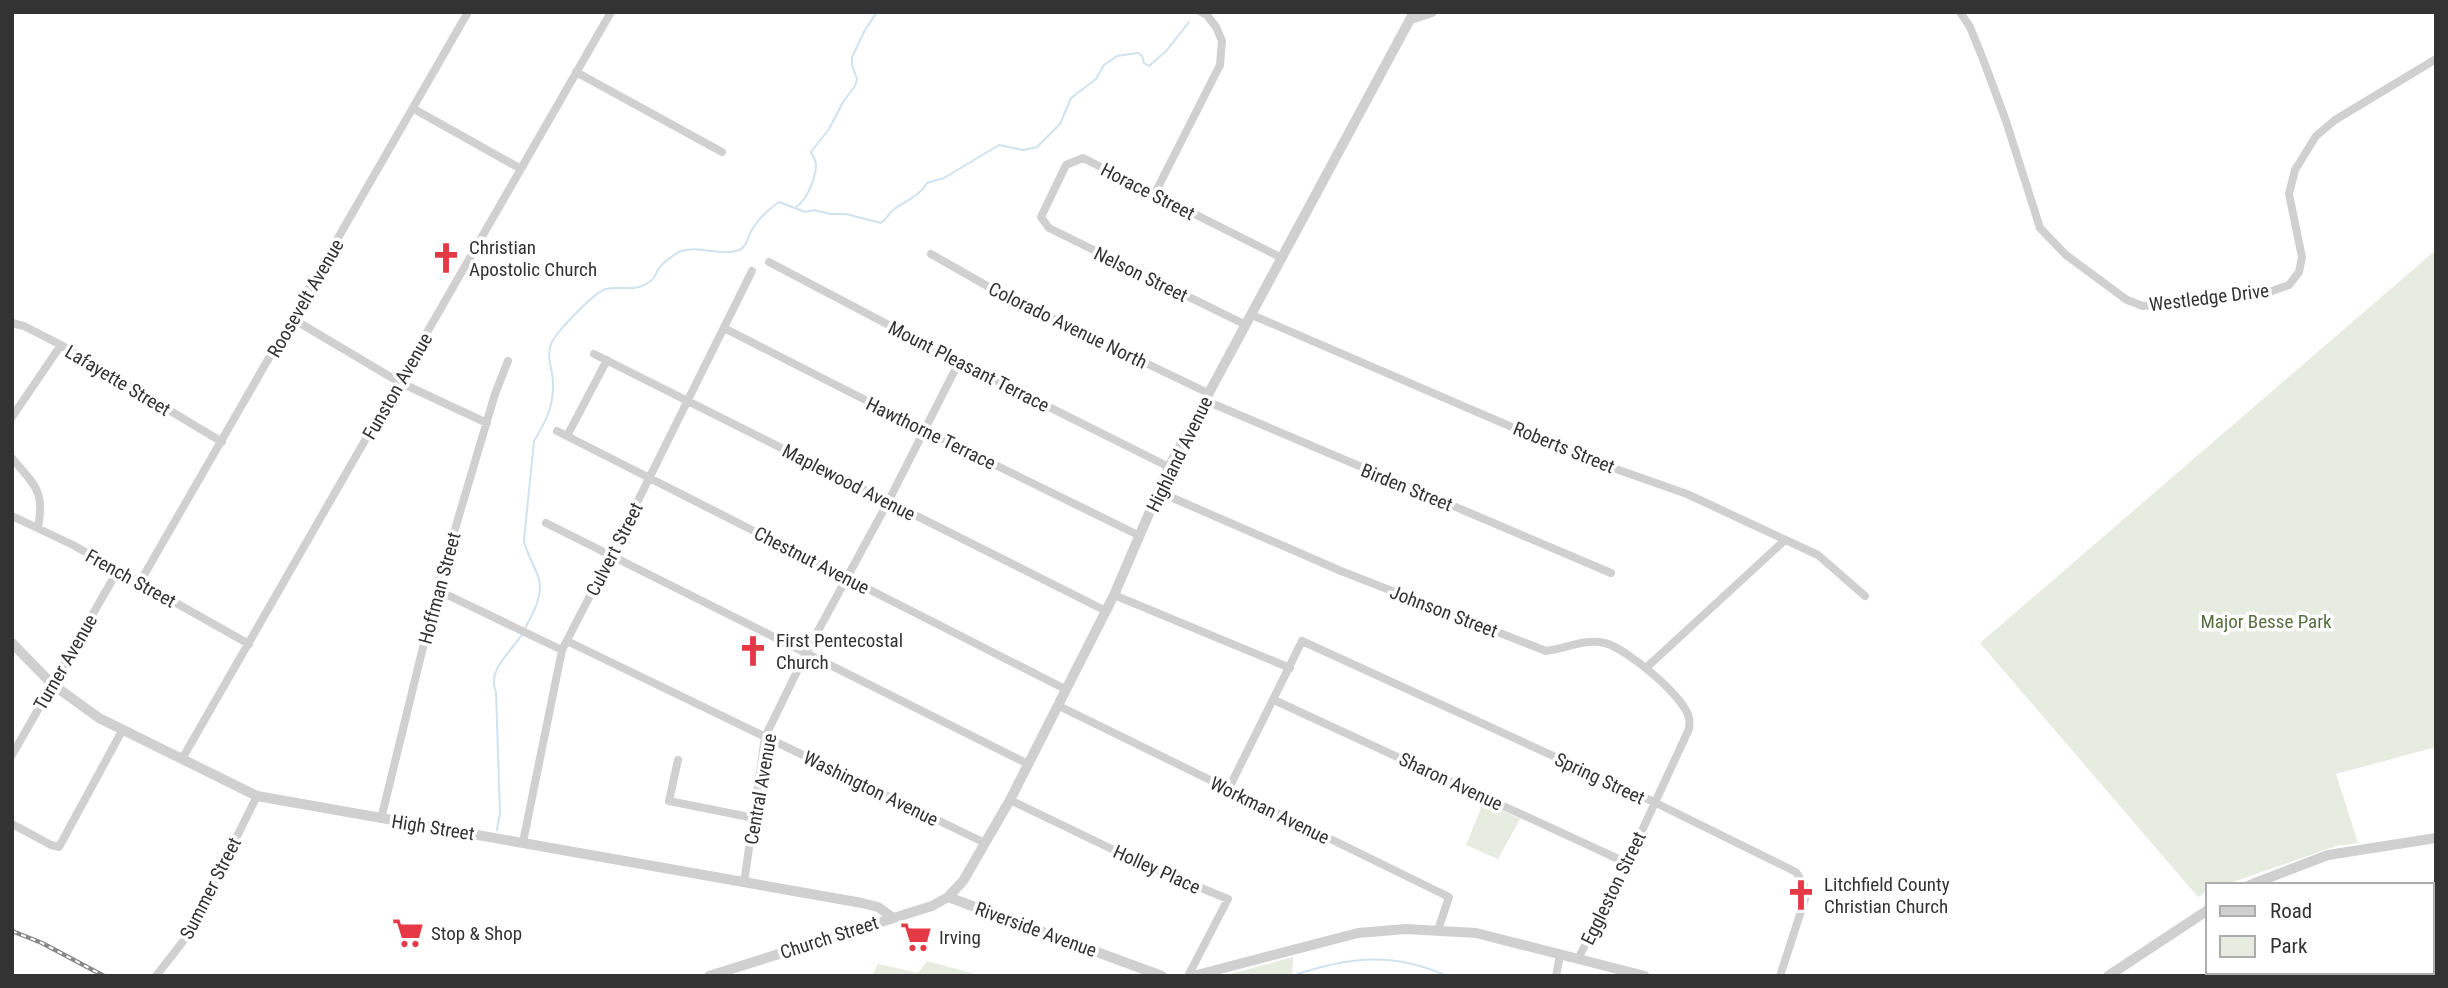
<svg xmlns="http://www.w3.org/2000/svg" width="2448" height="988" font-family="'Roboto Condensed',sans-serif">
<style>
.green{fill:#e6ecdf}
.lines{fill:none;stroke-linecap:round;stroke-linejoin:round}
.stream{stroke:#cfe2ee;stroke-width:2}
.minor{stroke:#d0d0d0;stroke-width:8}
.tertiary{stroke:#d0d0d0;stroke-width:10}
.rail-casing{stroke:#888;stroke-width:4.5}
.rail{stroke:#fff;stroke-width:2;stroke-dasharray:5;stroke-linecap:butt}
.labels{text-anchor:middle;stroke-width:7;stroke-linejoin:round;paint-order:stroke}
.street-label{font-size:19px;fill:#333;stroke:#fff}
.poi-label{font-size:19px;fill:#333;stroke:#fff;text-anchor:start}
.park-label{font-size:19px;fill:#56703f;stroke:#fff}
</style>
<rect width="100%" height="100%" fill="#fff"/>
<path class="green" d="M 2436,250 L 2436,747 L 2336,774 L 2358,843 L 2336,846 L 2224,885 L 2208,885 L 2208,891 L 2198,897 L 1980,643 Z
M 1484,801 L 1520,819 L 1498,859 L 1466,845 Z
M 1293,957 L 1292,976 L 1223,976 Z
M 927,961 L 982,976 L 872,976 L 878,964 L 918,973 Z"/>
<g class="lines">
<path class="stream" d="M 796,207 C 806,201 815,180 816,167 C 817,161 813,157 811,152 L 829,129 L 843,102 L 855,86 L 857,79 L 852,65 L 852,57 L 865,30 L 877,12
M 525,628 C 535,610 546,591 536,571 C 531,560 526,551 524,540 L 534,441 C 545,423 553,408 553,386 C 554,370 544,356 553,340 C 560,329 594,292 606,289 C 624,285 634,294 652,280 C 656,277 656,271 660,267 C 664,262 676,253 681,251 C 700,245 721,257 739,250 C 748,246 748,235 753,228 C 760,217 769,209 779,202 L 805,212 L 814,210 L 830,214 L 846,214 L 881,223 C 887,219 888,214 893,210 C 905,201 920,196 927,183 L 944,178 L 999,145 L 1023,150 L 1037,147 L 1060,124 L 1071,98 L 1096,79 L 1104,65 L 1117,56 L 1138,53 L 1142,56 L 1144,63 L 1149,66 L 1167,50 L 1189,22
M 497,830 L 500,813 L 496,692 C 486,670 512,651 523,633
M 2432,900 L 2436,900
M 1292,976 C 1347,957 1392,951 1447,976
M 2209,976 L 2220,972"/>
<path class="minor" d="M 1960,12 L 1970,27 L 1983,59 L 2006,121 L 2040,228 L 2066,255 L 2127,300 L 2143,306 L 2272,291 L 2289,285 L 2299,272 L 2302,257 L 2289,194 L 2295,170 L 2316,136 L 2335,120 L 2436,59
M 576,72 L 722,152
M 414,109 L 521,169
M 1154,195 L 1220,65 L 1222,41 L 1216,27 L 1207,15 L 1201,12
M 931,254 L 996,291 L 1208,393
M 769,262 L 959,362 L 1169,467
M 1252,315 L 1579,456 L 1687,494 L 1745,521 L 1818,555 L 1865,596
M 293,319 L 399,382 L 487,423
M 12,323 L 24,326 L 61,345 L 222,442
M 1246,325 L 1049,228 L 1041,217 L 1066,165 L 1083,158 L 1282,258
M 724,328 L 924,430 L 1140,536
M 594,354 L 1106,611
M 1204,400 L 1611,573
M 12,417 L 61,345
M 557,431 L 1067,690
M 567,436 L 607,360
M 12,458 C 35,486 45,490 38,528
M 1159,492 L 1341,571 L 1546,651 C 1566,649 1584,638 1605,643 C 1626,648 1685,697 1689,718 C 1690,722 1689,725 1689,729 L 1627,863 L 1578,959
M 12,516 L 73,545 L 249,644
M 546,523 L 1028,764
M 140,582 L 468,12
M 437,590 L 562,650
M 1114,595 L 1290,668
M 567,641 L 985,843
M 1647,667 L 1785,540
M 1274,700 L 1627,863
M 1059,706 L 1449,897 L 1438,930
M 12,755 L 118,570
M 182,759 L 611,12
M 678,760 L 669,801 L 754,818
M 1228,790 L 1302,641 L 1654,802 L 1796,872 L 1804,885 L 1805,899 L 1780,976
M 1010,800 L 1145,865 L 1228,899 L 1188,976
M 381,819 L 437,590 L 495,394 L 508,361
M 12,824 L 51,845 L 59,847 L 123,729
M 523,842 L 562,650 L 611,555 L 752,271
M 744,883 L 765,737 L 806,653 L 888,502 L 959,362
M 156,976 L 188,935 L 257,796
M 1556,976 L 1560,955"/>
<path class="tertiary" d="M 1411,19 L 1432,12
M 12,643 L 52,684 L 99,718 L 257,796 L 862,903 L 878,907 L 892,917
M 2250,885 L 2328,855 L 2436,838
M 948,897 L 1162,976
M 709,976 L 932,906 L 948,897 L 963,881 L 1010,800 L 1114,595 L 1169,467 L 1414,12
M 1193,976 L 1358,933 L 1406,929 L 1476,933 L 1645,976
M 2108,976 L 2208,910"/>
<defs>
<path id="rail" d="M 12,931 L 42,943 L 104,976"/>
</defs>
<use href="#rail" class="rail-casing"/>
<use href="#rail" class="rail"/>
</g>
<defs>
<symbol id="church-bare" viewBox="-9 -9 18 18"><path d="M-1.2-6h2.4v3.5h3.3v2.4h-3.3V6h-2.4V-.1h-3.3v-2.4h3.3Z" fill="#e63946" stroke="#fff" stroke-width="2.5" paint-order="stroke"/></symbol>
<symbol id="supermarket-bare" viewBox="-9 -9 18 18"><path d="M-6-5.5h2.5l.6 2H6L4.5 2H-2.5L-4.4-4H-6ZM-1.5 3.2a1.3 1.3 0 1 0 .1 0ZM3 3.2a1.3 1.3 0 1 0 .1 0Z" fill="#e63946" stroke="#fff" stroke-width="2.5" paint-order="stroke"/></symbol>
</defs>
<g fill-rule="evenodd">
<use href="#church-bare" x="424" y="236" width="44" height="44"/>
<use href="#church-bare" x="731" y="629" width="44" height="44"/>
<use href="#church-bare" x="1779" y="873" width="44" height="44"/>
<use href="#supermarket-bare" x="386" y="911" width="44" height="44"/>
<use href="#supermarket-bare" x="894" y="915" width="44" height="44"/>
</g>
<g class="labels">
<g class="street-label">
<text transform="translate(1148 191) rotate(27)" y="7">Horace Street</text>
<text transform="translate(1141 274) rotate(26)" y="7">Nelson Street</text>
<text transform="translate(2209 297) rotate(-7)" y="7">Westledge Drive</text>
<text transform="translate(305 298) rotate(-60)" y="7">Roosevelt Avenue</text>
<text transform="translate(1068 325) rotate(26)" y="7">Colorado Avenue North</text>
<text transform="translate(969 366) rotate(27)" y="7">Mount Pleasant Terrace</text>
<text transform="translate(118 380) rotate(31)" y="7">Lafayette Street</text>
<text transform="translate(397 386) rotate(-60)" y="7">Funston Avenue</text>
<text transform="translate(931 433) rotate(26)" y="7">Hawthorne Terrace</text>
<text transform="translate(1564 447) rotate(22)" y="7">Roberts Street</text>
<text transform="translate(1179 454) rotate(-64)" y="7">Highland Avenue</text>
<text transform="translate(849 482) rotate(27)" y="7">Maplewood Avenue</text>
<text transform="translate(1407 487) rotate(22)" y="7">Birden Street</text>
<text transform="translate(614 549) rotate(-63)" y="7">Culvert Street</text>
<text transform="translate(812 560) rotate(27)" y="7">Chestnut Avenue</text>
<text transform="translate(131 578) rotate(29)" y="7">French Street</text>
<text transform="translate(439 588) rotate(-75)" y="7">Hoffman Street</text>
<text transform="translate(1444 611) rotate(21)" y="7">Johnson Street</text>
<text transform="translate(65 662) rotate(-60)" y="7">Turner Avenue</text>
<text transform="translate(1600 778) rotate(25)" y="7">Spring Street</text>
<text transform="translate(1451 781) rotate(25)" y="7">Sharon Avenue</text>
<text transform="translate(871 788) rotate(26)" y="7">Washington Avenue</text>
<text transform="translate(760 789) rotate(-80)" y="7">Central Avenue</text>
<text transform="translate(1270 810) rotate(26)" y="7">Workman Avenue</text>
<text transform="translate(433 827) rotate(9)" y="7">High Street</text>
<text transform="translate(1157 869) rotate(24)" y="7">Holley Place</text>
<text transform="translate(210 888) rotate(-63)" y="7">Summer Street</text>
<text transform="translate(1613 888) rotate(-64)" y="7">Eggleston Street</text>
<text transform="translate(1036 929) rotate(20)" y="7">Riverside Avenue</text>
<text transform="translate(829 937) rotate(-18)" y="7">Church Street</text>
</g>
<g class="poi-label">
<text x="469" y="254">Christian<tspan x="469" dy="22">Apostolic Church</tspan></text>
<text x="776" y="647">First Pentecostal<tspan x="776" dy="22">Church</tspan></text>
<text x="1824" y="891">Litchfield County<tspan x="1824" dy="22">Christian Church</tspan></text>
<text x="431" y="940">Stop &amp; Shop</text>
<text x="939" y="944">Irving</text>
</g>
<g class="park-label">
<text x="2266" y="628">Major Besse Park</text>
</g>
</g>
<rect width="2448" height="988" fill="none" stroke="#333333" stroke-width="28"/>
<rect x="2206" y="883" width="228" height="91" fill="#ffffff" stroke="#adadad" stroke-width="2"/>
<rect x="2220" y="906" width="35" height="10" fill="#d0d0d0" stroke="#adadad" stroke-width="2"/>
<text x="2270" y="918" font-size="21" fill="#333333">Road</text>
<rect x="2220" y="936" width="35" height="21" fill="#e6ecdf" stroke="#adadad" stroke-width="2"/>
<text x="2270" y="953" font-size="21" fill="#333333">Park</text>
</svg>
